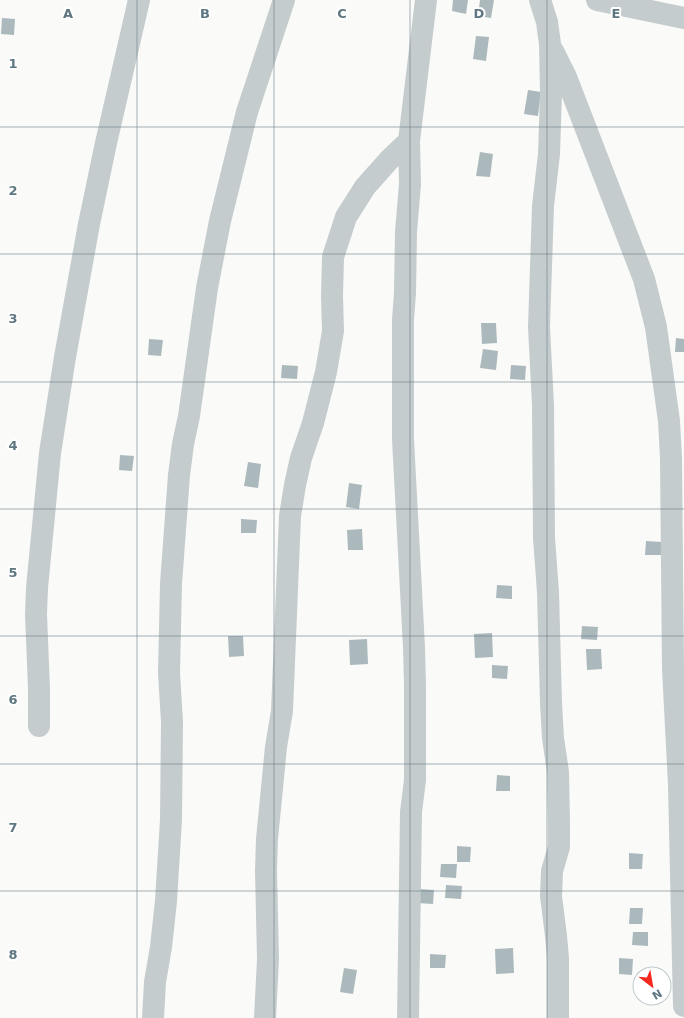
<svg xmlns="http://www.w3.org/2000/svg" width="684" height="1018" font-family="'DejaVu Sans',sans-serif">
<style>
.building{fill:#abb9bd}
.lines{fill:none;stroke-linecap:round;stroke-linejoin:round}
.minor{stroke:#c5ccce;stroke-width:22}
.grid{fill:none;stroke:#5e7780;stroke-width:1;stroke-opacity:0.55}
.grid-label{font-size:13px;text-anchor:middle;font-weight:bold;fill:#5e7780;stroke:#fff;stroke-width:4;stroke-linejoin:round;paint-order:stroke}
</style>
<rect width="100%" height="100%" fill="#fafaf8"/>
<path class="building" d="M 453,0 L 468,0 L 466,14 L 452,11 Z
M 480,0 L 494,0 L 491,18 L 478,16 Z
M 2,18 L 15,19 L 14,35 L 1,34 Z
M 476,36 L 489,37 L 486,61 L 473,59 Z
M 528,90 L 541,92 L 538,116 L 524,114 Z
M 480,152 L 493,154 L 490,177 L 476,176 Z
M 481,323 L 496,323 L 497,343 L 482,344 Z
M 676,338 L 684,339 L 684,352 L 675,352 Z
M 149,339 L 163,340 L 161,356 L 148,355 Z
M 483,349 L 498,351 L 496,370 L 480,368 Z
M 282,365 L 298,366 L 297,379 L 281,378 Z
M 511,365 L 526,366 L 525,380 L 510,379 Z
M 120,455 L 134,456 L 132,471 L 119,470 Z
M 248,462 L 261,464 L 258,488 L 244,486 Z
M 349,483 L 362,485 L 359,509 L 346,507 Z
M 241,519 L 257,520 L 256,533 L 241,533 Z
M 362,529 L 363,550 L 348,550 L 347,530 Z
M 646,541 L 662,542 L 661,555 L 645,555 Z
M 497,585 L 512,586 L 512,599 L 496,598 Z
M 582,626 L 598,627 L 597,640 L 581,639 Z
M 492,633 L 493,657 L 475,658 L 474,634 Z
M 228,636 L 243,636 L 244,656 L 229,657 Z
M 367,639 L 368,664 L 350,665 L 349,640 Z
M 586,649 L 601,649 L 602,669 L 587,670 Z
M 492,665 L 508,666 L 507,679 L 492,678 Z
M 497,775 L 510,776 L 510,791 L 496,791 Z
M 457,846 L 471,847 L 470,862 L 457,862 Z
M 629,853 L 643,854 L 642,869 L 629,869 Z
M 441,864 L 457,864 L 456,878 L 440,877 Z
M 446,885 L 462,886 L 461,899 L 445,898 Z
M 418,889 L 434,890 L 433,904 L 417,903 Z
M 630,908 L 643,908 L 642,924 L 629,924 Z
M 633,932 L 648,932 L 648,946 L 632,945 Z
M 513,948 L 514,973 L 496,974 L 495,949 Z
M 430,954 L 446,955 L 445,968 L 430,968 Z
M 619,958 L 633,959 L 632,975 L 619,974 Z
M 344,968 L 357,970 L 353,994 L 340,992 Z"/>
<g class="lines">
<path class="minor" d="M 540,0 L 547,22 L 550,44 L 551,93 L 549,154 L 543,206 L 539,327 L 543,405 L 544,538 L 548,592 L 551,703 L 553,738 L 558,772 L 559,823 L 559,847 L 552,871 L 551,896 L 556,936 L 558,958 L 558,1018
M 597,0 L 684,18
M 553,51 L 566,77 L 644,279 L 656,327 L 669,421 L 671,458 L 673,669 L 679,785 L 684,1006
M 39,726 L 39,689 L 36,614 L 37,588 L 50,453 L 65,357 L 89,224 L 106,143 L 139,0
M 153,1018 L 155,982 L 161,947 L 166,901 L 171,820 L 172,722 L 169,673 L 171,584 L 179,475 L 183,444 L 189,416 L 207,288 L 220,221 L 247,112 L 284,0
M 265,1018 L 268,959 L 266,871 L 267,839 L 276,747 L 282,711 L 290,516 L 295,485 L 301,458 L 313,423 L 326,372 L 333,331 L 332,296 L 333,257 L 346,217 L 365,187 L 389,160 L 409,141
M 408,1018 L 411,812 L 415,780 L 415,686 L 414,647 L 403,439 L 403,320 L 405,293 L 406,232 L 410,184 L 409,141 L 426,0"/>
</g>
<path class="grid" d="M 137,0 L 137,1018M 274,0 L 274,1018M 410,0 L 410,1018M 547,0 L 547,1018M 0,127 L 684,127M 0,254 L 684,254M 0,382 L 684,382M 0,509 L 684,509M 0,636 L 684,636M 0,764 L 684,764M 0,891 L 684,891"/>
<g class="grid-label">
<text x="68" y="18">A</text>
<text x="205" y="18">B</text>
<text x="342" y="18">C</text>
<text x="479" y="18">D</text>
<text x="616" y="18">E</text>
<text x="13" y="68">1</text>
<text x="13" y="195">2</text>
<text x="13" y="323">3</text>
<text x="13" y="450">4</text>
<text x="13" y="577">5</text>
<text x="13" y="704">6</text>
<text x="13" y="832">7</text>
<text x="13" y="959">8</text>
</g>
<g transform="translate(652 986) rotate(149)"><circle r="19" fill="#ffffff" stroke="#bfc9cc"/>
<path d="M0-3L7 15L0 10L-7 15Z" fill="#f5291d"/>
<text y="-6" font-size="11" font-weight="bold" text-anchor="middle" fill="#5e7780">N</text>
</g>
</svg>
